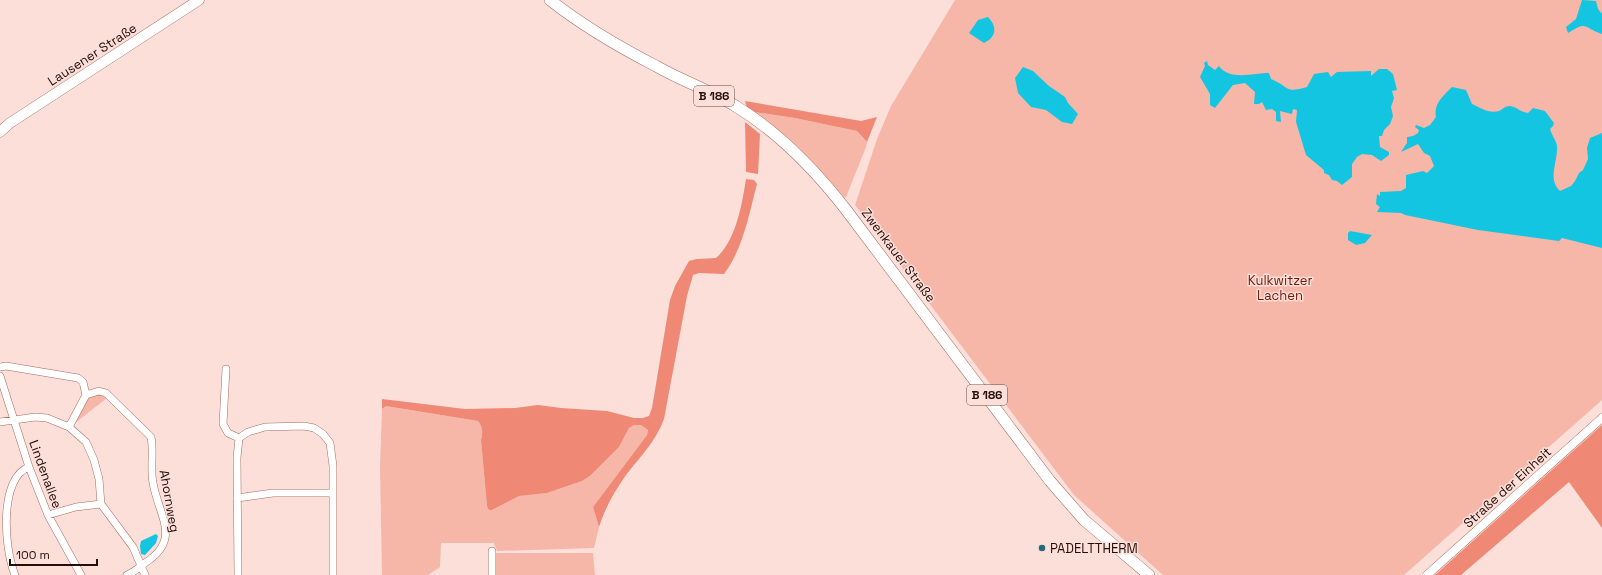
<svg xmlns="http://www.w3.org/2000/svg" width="1602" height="575" font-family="'Space Grotesk',sans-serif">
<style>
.green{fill:#f6b7a9}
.forest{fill:#ef8874}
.water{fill:#13c5e0}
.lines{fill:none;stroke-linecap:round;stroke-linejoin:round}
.minor-casing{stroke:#a96a5d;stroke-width:8}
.tertiary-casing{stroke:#a96a5d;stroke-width:9}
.secondary-casing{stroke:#a96a5d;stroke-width:11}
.primary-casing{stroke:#a96a5d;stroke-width:12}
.minor{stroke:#fff;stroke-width:7}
.tertiary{stroke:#fff;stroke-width:8}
.secondary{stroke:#fff;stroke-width:10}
.primary{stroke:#fff;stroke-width:11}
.poi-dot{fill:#246b79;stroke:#fcdfd9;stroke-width:1.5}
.labels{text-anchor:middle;stroke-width:3;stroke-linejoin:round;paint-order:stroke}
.shield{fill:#fcdfd9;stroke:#664c47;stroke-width:1}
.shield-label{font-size:12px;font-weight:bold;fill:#250d08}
.street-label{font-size:13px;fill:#250d08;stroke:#fcdfd9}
.park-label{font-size:13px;fill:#741808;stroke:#fcdfd9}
.poi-label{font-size:13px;fill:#250d08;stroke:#fcdfd9;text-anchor:start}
</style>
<rect width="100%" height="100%" fill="#fcdfd9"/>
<path class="green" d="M 955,0 L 1602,0 L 1602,400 L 1404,575 L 1163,575 L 1074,495 L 855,205 L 877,139 L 891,106 Z
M 748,111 L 795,118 L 857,131 L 867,142 L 866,147 L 846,197 L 844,198 Z
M 102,394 L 107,398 L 75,423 L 87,400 L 92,395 Z
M 386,406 L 478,421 C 483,427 483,433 481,440 L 487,506 L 492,510 L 519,496 L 547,493 L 582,481 L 590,476 L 619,447 L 629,428 L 634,425 L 641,425 L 648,430 L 647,435 L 593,507 L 599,527 L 594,548 L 497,551 L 494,543 L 441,543 L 440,567 L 428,575 L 382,575 L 380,466 L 382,409 Z
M 494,553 L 593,553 L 595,575 L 495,575 Z"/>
<path class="forest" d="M 745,101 L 861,121 L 877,117 L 867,142 L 857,131 L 795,118 L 748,111 Z
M 745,122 L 760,134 L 758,174 L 746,172 Z
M 746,179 L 754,180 L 757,184 C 749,214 743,249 724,274 L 699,273 L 693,275 L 687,296 L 664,419 C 656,441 640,457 626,475 C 614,492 605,508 599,527 L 593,507 L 647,435 L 648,430 L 641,425 L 634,425 L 629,428 L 619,447 L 590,476 L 582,481 L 547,493 L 519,496 L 492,510 L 489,510 L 487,506 L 481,440 C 483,433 483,427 478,421 L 386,406 L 382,409 L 382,399 L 465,409 L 515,408 L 538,405 L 561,408 L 607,411 L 634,418 L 643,418 L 649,416 L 652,408 L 670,300 L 675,286 L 689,261 L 697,259 L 716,258 C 736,241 742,204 746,179 Z
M 1602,425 L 1602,528 L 1569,482 L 1461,575 L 1435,575 Z"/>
<path class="water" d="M 1582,0 L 1596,1 L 1598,9 L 1602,14 L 1602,34 C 1583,28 1589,20 1568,33 L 1566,27 L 1576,19 Z
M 988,17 C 997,26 997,37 984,43 L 969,33 L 978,20 Z
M 1207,61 L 1208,65 L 1215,70 L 1219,66 C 1229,81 1254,73 1269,73 L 1271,79 C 1289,86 1284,94 1307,87 L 1314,74 L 1328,72 L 1331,77 L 1337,72 L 1371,71 L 1371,76 L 1379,69 L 1387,69 L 1393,74 L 1397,90 L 1392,91 L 1394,98 L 1391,107 L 1393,116 L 1390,124 L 1384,130 L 1382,136 L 1379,136 L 1380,147 L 1389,152 L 1389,155 L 1381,161 L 1372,155 L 1362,154 L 1357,157 L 1352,164 L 1352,177 L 1342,185 L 1337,181 L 1332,180 L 1329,175 L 1324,173 L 1324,170 L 1306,155 L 1296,122 L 1297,110 L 1293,109 L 1292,114 L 1280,111 L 1281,122 L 1276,121 L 1276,112 L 1272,109 L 1266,110 L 1262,102 L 1259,104 L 1254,104 L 1255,92 L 1245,83 L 1233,85 L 1215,108 L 1210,105 L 1210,94 L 1200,77 L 1205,66 L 1204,63 Z
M 1023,67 L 1033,71 L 1049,86 L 1065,97 L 1068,103 L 1078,114 L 1072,124 L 1062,122 L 1046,110 L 1031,107 L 1018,93 L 1015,78 Z
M 1452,87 L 1466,90 L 1472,104 C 1481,108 1489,114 1499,111 C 1503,109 1505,106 1510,106 C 1517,107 1520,112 1528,113 L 1533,108 L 1545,111 L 1554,123 L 1553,126 L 1550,129 C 1552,136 1556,140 1557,146 C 1558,162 1547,179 1560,191 L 1571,186 L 1575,181 L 1579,173 L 1583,170 L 1588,159 L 1587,148 L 1590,138 L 1602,133 L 1602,248 L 1562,238 L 1559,241 L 1478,230 L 1405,215 L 1401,213 L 1377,212 L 1380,207 L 1376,204 L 1377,194 L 1380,196 L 1380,192 L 1401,191 L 1406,188 L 1406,175 L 1423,171 L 1427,173 L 1434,166 L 1430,156 L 1424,153 L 1418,144 L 1401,152 L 1407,143 L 1407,137 L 1413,136 L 1418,133 L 1419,130 L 1415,127 L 1416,125 L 1424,128 L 1430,125 L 1436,117 C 1433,104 1444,95 1452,87 Z
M 1350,231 L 1372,235 L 1365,243 L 1356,245 L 1348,240 L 1348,233 Z
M 156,534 L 158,536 L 156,543 L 145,555 L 141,554 L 140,546 L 141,541 Z"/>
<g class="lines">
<defs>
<path id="minor" d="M 0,367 L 6,366 L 78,378 L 83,382 L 86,395
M 226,369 L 223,424 L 228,433 L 239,438
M 0,376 L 29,467 L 48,515 L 81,575
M 0,422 L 35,417 L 47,418 L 69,427 L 86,442 L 94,460 L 99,479 L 101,504 L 133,547 L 145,575
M 69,427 L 86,395 L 99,391 L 106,393 L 151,437 C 154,452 150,467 153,483 C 159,517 182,539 145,563 C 139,567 135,572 127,575
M 239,438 L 248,432 L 265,427 L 304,426 L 314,428 L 323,434 L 330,443 L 333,466 L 333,575
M 237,498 L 273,493 L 333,493
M 48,515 L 76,507 L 101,504
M 492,551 L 492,575
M 15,575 C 3,545 0,477 29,467
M 238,575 L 237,458 L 239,438"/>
<path id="tertiary" d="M 1427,575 L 1602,418"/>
<path id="secondary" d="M 0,132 L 10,123 L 199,0"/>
<path id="primary" d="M 550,0 C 583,26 619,47 656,66 C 682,81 712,91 737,107 C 781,134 816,171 847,211 L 1050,481 L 1084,520 L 1149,575"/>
</defs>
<use href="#minor" class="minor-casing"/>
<use href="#tertiary" class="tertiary-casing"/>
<use href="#secondary" class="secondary-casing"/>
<use href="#primary" class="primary-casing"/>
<use href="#minor" class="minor"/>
<use href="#tertiary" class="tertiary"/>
<use href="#secondary" class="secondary"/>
<use href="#primary" class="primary"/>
</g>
<circle class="poi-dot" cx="1042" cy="548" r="4"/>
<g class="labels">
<g class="shield">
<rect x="694" y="86" width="40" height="20" rx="3"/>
<rect x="967" y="385" width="40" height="20" rx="3"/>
</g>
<g class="shield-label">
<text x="714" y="100">B 186</text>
<text x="987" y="399">B 186</text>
</g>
<g class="street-label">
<text transform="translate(92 54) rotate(-33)" y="5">Lausener Straße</text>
<text transform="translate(899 255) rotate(53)" y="5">Zwenkauer Straße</text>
<text transform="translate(46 474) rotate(70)" y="5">Lindenallee</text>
<text transform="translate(1507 487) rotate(-42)" y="5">Straße der Einheit</text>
<text transform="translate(170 501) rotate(80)" y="5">Ahornweg</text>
</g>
<g class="park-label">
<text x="1280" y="285">Kulkwitzer<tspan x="1280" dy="15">Lachen</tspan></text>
</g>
<g class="poi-label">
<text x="1050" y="553">PADELTTHERM</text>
</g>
</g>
<path d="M10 559v6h87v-6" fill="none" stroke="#250d08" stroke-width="2"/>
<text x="16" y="559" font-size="12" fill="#250d08" stroke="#fcdfd9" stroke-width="3" paint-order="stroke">100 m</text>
</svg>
